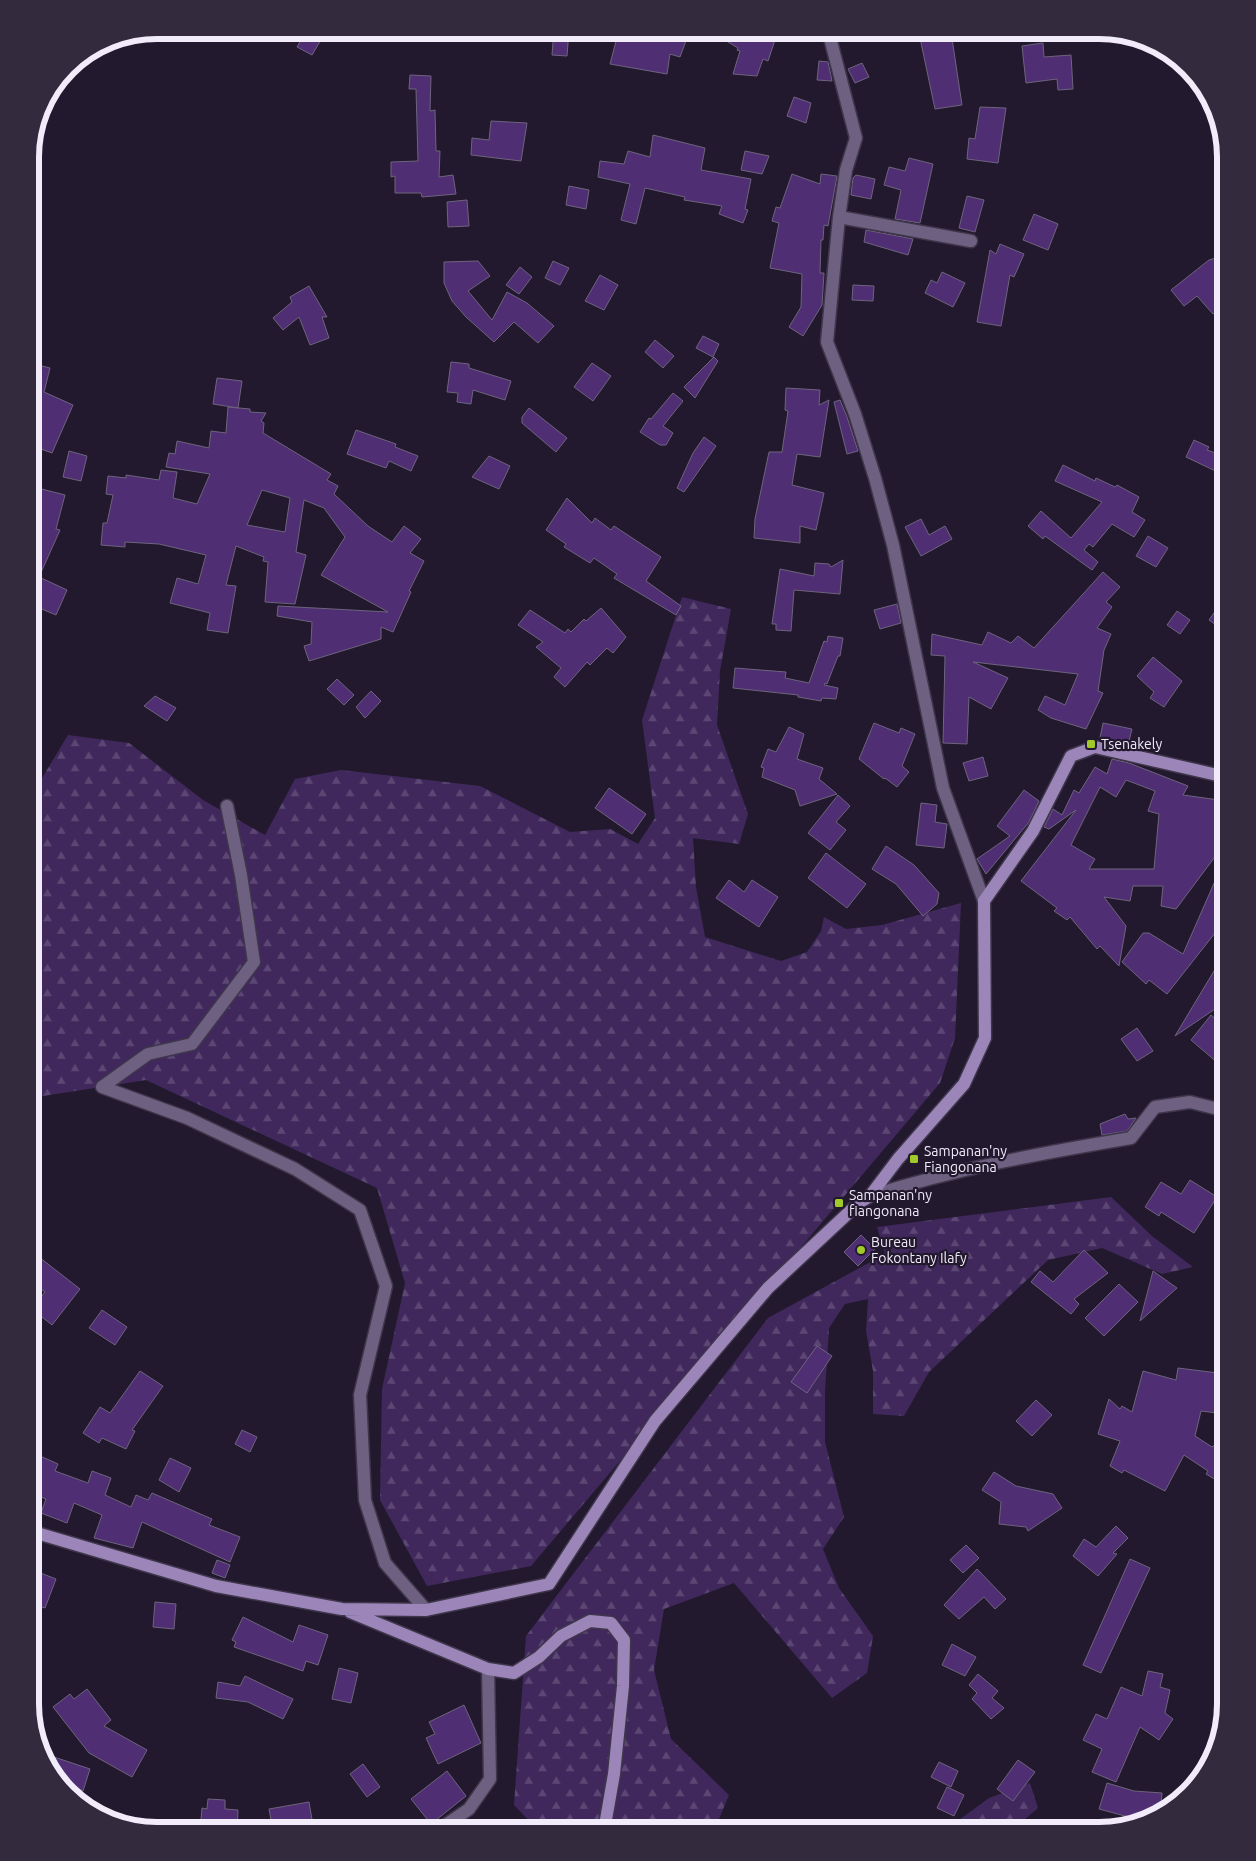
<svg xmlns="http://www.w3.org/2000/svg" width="1256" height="1861" font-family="Ubuntu,sans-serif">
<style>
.forest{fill:url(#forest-firs)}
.building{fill:#4f2e73;stroke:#6e647d;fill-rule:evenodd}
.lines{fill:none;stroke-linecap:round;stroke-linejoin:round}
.street-casing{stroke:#3f364b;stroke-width:15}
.secondary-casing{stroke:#3f364b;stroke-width:15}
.street{stroke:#6d6080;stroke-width:12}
.secondary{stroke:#9b85b9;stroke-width:12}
.poi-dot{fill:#a1c929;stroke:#22192e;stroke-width:2}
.labels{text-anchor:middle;stroke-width:4.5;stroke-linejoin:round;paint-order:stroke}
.poi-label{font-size:14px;fill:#f1ebfa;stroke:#22192e;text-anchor:start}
.rim{fill:none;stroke:#f1ebfa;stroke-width:6}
</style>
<defs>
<pattern id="forest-firs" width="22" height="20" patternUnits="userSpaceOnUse" patternTransform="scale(1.25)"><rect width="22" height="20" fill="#40285c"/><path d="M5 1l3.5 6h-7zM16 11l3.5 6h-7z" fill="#5c4774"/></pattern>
</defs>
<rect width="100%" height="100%" fill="#22192e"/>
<path class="forest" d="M 682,597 L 731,609 L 720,671 L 717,725 L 748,814 L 739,844 L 693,838 L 696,887 L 705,937 L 781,961 L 807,952 L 821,931 L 824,917 L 846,929 L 882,925 L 961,903 L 955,1038 L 940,1083 L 531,1566 L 427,1586 L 380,1500 L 382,1389 L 405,1283 L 377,1188 L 146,1080 L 37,1097 L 30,1090 L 30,798 L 68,735 L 129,743 L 203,800 L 265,835 L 295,779 L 341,770 L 480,786 L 570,832 L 610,829 L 638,844 L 655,818 L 642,720 Z
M 1111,1197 L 1152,1236 L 1193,1267 L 1162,1274 L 1102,1248 L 1048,1260 L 929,1372 L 904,1416 L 873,1414 L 873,1371 L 866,1331 L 868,1299 L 845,1304 L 829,1328 L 825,1392 L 825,1442 L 844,1517 L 823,1549 L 839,1588 L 873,1636 L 867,1673 L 832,1698 L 734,1583 L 664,1609 L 654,1670 L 671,1739 L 729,1795 L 714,1831 L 539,1831 L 514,1805 L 526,1636 L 768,1318 L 885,1254 L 877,1227 Z
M 1030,1783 L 1038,1808 L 1011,1831 L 944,1831 L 989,1798 Z"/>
<path class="building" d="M 307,30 L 322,38 L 312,55 L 297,47 Z
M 554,30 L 569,30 L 567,56 L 552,55 Z
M 619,30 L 690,30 L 680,57 L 670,54 L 667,74 L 610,64 Z
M 708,30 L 765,30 L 777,34 L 768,61 L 763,59 L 757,76 L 733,74 L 740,51 L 737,50 L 738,48 Z
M 951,32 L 962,105 L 935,109 L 920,38 Z
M 1043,43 L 1044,57 L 1071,55 L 1073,89 L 1058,90 L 1057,79 L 1026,83 L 1022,46 Z
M 819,61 L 828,62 L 832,81 L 817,80 Z
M 862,63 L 869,77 L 855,83 L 848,69 Z
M 410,75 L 431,76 L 430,111 L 435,110 L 436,151 L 440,151 L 439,177 L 453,175 L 456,194 L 422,197 L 421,193 L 395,193 L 395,176 L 391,177 L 391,162 L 418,161 L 416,89 L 409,89 Z
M 794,97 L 811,103 L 806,123 L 787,116 Z
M 980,107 L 1006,108 L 998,163 L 967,159 L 969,138 L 975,139 Z
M 491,121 L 527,123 L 521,161 L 471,155 L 472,138 L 489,140 Z
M 653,135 L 705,148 L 701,170 L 751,179 L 745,209 L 748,210 L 743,223 L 719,214 L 722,206 L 684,200 L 685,197 L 645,188 L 636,224 L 621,220 L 630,184 L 598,177 L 600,161 L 624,164 L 628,151 L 650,157 Z
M 745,151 L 769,156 L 762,174 L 741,170 Z
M 909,158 L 933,164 L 920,223 L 895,219 L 901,190 L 884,185 L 889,167 L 905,171 Z
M 792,174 L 820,184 L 821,174 L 837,176 L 828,226 L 824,225 L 823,240 L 821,240 L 820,273 L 824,273 L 822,305 L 803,336 L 789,327 L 801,307 L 802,274 L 770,268 L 779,223 L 772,221 L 776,207 L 780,208 Z
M 856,175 L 875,179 L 871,199 L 851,195 L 853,178 Z
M 569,186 L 589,190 L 586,209 L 566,205 Z
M 967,196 L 984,200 L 975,232 L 959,228 Z
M 467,200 L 469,226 L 448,227 L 447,202 Z
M 1034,214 L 1058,224 L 1048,250 L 1023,240 Z
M 866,230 L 913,239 L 908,255 L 864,242 Z
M 1000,244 L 1024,254 L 1014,277 L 1010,275 L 1001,326 L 977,322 L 990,250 L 996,254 Z
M 1226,255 L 1226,303 L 1213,314 L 1197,296 L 1184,306 L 1171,290 L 1209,260 Z
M 478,261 L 490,276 L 468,291 L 492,320 L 507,292 L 527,303 L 554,326 L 538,343 L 514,322 L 494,342 L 466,317 L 452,301 L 444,283 L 444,262 Z
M 553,261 L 569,268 L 560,285 L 545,278 Z
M 520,267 L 532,277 L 519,294 L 506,285 Z
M 942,272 L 965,283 L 953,307 L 925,293 L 931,280 L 937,283 Z
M 600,275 L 618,285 L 604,310 L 585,301 Z
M 853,285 L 874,286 L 873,301 L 852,300 Z
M 309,286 L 327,317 L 322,317 L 329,338 L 310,345 L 299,317 L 283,330 L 273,318 L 292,302 L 290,297 Z
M 703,336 L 719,344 L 713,357 L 696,348 Z
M 655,340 L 674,356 L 663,368 L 645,352 Z
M 714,357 L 718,361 L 695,398 L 684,387 Z
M 451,362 L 469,364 L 469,368 L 511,381 L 505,400 L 473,390 L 471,404 L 457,402 L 458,393 L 447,392 Z
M 592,363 L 611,376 L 593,401 L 574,387 Z
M 34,364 L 50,368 L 44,392 L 73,405 L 52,453 L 30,445 L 30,380 Z
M 217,378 L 242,381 L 238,408 L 213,404 Z
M 786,388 L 820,390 L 819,405 L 829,400 L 820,457 L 797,454 L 792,485 L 824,493 L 816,530 L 800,526 L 800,543 L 754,538 L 755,519 L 769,452 L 782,452 L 788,411 L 785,410 Z
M 673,393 L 683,401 L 663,426 L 673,433 L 666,445 L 660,445 L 640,432 L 649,418 L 651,419 Z
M 840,400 L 847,417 L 858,451 L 847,454 L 834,402 Z
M 228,407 L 250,409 L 250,412 L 266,413 L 261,421 L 264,423 L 263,433 L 331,474 L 327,480 L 338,486 L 334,494 L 368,526 L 392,542 L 404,526 L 421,539 L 410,553 L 424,561 L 409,591 L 411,592 L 393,632 L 381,627 L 381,639 L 309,661 L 304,646 L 311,644 L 312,622 L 277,616 L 278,606 L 388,612 L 321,575 L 345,537 L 324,508 L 304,500 L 296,552 L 306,555 L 295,604 L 265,602 L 268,562 L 263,561 L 264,557 L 236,546 L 226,585 L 236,586 L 228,633 L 207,630 L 210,613 L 170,603 L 177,578 L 198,584 L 206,555 L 159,544 L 125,542 L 125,547 L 101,545 L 103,523 L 107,523 L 113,495 L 106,494 L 108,476 L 126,478 L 126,475 L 159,480 L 161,470 L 177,472 L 173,498 L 197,504 L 210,474 L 166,467 L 169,453 L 175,454 L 177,441 L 209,448 L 211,431 L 226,433 ZM 262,490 L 290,498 L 285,532 L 247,525 Z
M 529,408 L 567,438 L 556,452 L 522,423 L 522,417 Z
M 356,430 L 396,444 L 395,447 L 418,456 L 411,471 L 389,461 L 386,468 L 347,454 Z
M 704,437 L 716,446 L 684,492 L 677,488 L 693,453 Z
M 1194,440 L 1209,447 L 1207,450 L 1226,457 L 1226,476 L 1186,457 Z
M 69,451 L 87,456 L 81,481 L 63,477 Z
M 489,456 L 510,466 L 499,489 L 472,477 Z
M 1063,465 L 1095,481 L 1096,478 L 1115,487 L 1117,485 L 1139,497 L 1132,512 L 1145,520 L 1134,537 L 1112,524 L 1093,547 L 1089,544 L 1084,550 L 1098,562 L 1092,570 L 1045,536 L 1043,539 L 1028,526 L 1041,511 L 1071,538 L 1102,502 L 1055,481 Z
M 30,486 L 65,495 L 56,529 L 60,530 L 39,577 L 67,590 L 56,615 L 30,604 L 30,531 L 37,516 L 30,515 Z
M 567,498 L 592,523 L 595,518 L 611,530 L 614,526 L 661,557 L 646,581 L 681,606 L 676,615 L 614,578 L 617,574 L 594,558 L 590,563 L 564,547 L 566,544 L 546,530 Z
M 921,519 L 929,535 L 945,526 L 952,539 L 921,556 L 905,527 Z
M 1148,536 L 1168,548 L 1156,567 L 1136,556 Z
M 843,560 L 840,594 L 794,590 L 791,631 L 776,630 L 776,624 L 772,624 L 780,569 L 814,576 L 815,563 L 829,564 L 831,567 Z
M 1103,572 L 1120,587 L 1106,602 L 1112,607 L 1097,628 L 1111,634 L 1104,650 L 1098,691 L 1103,693 L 1086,729 L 1051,718 L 1038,710 L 1045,696 L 1065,705 L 1078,674 L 973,662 L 1008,678 L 991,709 L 969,697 L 967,744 L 943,743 L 945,656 L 931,655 L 932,634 L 982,645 L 988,632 L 1011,643 L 1018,636 L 1034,648 Z
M 1226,596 L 1226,632 L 1209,620 Z
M 897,604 L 901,623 L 880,629 L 874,610 Z
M 601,608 L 626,637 L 613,653 L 607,648 L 590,665 L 587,662 L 565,687 L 554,677 L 561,668 L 536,647 L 543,642 L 518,625 L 530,610 L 565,633 L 568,629 L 571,632 L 584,619 L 586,621 Z
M 1177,611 L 1190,620 L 1180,634 L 1167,625 Z
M 828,636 L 843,638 L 840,656 L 838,656 L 827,684 L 825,683 L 824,685 L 838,688 L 836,699 L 822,698 L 821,701 L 798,697 L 798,695 L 733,688 L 735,668 L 786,672 L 785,678 L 809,683 L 824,641 L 827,642 Z
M 1153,657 L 1182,681 L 1164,707 L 1150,698 L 1154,692 L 1137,676 Z
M 337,679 L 354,695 L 344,705 L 327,689 Z
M 371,691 L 381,701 L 365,718 L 356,707 Z
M 155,696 L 176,708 L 167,721 L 144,706 Z
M 874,723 L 899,733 L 901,728 L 915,734 L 902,766 L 909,772 L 897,787 L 885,778 L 884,779 L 859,759 Z
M 1103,723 L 1132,729 L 1128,745 L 1100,738 Z
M 789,727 L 804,734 L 797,759 L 823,768 L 819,779 L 837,794 L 800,806 L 795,790 L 762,777 L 764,768 L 761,767 L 768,749 L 776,752 Z
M 983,757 L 988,776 L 969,781 L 963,763 Z
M 1112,759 L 1129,763 L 1188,786 L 1183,795 L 1226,801 L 1226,842 L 1176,909 L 1161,906 L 1163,886 L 1133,886 L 1130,901 L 1104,897 L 1126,926 L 1119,966 L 1100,946 L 1097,949 L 1070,917 L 1067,920 L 1054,911 L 1057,908 L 1021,881 L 1076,810 L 1049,829 L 1044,827 L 1053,809 L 1062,815 L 1074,790 L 1079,793 L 1095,767 L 1107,774 ZM 1126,780 L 1155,791 L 1148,811 L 1159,814 L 1154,869 L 1089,869 L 1095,859 L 1071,845 L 1100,787 L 1116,797 Z
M 609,788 L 646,814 L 632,834 L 595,808 Z
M 1024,790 L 1039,801 L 1029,822 L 986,874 L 977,859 L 1010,836 L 997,826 Z
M 838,795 L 850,806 L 836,822 L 846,830 L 830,850 L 808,833 Z
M 921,803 L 937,805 L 935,822 L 947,824 L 944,848 L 916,845 Z
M 886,846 L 914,865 L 939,893 L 937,904 L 923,916 L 896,884 L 872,869 Z
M 826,853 L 866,884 L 847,908 L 808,878 Z
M 1226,856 L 1226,919 L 1167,994 L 1149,980 L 1146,984 L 1122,962 L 1143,933 L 1149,933 L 1183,954 Z
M 729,880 L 744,892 L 752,880 L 778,897 L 759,927 L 716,898 Z
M 1226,951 L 1226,994 L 1218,1007 L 1175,1036 Z
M 1211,1015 L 1226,1028 L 1226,1056 L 1219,1064 L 1191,1040 Z
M 1137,1028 L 1153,1051 L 1137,1061 L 1121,1039 Z
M 1125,1114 L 1128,1119 L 1136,1118 L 1127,1131 L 1102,1135 L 1100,1124 Z
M 1190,1180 L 1217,1197 L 1194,1233 L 1161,1212 L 1159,1216 L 1145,1207 L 1161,1182 L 1181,1194 Z
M 861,1235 L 875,1249 L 858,1266 L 844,1252 Z
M 30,1250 L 80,1289 L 52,1325 L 32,1309 L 45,1292 L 30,1281 Z
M 1084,1250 L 1108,1273 L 1074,1299 L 1079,1304 L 1071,1314 L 1031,1282 L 1040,1271 L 1053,1282 Z
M 1153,1271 L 1177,1288 L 1140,1321 Z
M 1119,1284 L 1138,1302 L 1104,1336 L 1085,1318 Z
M 102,1310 L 127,1327 L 115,1345 L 89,1328 Z
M 817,1346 L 832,1356 L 807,1393 L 791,1382 Z
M 1178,1368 L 1226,1374 L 1226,1414 L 1201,1411 L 1195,1436 L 1212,1447 L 1226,1438 L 1226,1486 L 1206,1474 L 1208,1471 L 1184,1455 L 1165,1491 L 1124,1470 L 1122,1473 L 1110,1466 L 1120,1441 L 1098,1434 L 1109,1399 L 1120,1409 L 1122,1406 L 1132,1412 L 1143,1371 L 1176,1380 Z
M 140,1371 L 163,1386 L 132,1430 L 135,1431 L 126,1449 L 102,1438 L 99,1443 L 83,1433 L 100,1407 L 110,1413 Z
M 1036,1400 L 1052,1415 L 1032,1436 L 1016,1421 Z
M 242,1430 L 257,1437 L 250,1452 L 235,1444 Z
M 40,1456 L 58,1464 L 55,1471 L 88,1483 L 92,1471 L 111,1478 L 105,1495 L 131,1507 L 136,1495 L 148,1500 L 152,1493 L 212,1519 L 209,1525 L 240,1537 L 230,1562 L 142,1522 L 133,1548 L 94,1538 L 102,1515 L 74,1503 L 67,1523 L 41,1513 L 46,1499 L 30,1492 L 30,1478 Z
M 170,1458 L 191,1468 L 179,1492 L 159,1480 Z
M 994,1472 L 1016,1486 L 1053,1494 L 1062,1508 L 1028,1531 L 1026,1527 L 999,1524 L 1001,1502 L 982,1490 Z
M 1116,1526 L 1128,1538 L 1113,1553 L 1117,1554 L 1098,1576 L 1073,1556 L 1084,1539 L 1096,1547 Z
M 966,1545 L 979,1558 L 963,1573 L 950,1560 Z
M 1130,1559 L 1150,1568 L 1101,1673 L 1083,1665 Z
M 217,1560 L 230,1565 L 225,1578 L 212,1573 Z
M 30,1569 L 56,1579 L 45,1608 L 30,1603 Z
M 977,1569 L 1006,1599 L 995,1609 L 984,1597 L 959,1619 L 944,1605 Z
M 155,1602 L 176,1604 L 174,1629 L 153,1627 Z
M 243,1617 L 293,1642 L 299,1625 L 328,1635 L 318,1665 L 306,1661 L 303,1671 L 234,1647 L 236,1642 L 232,1640 Z
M 952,1644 L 976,1657 L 965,1676 L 942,1665 Z
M 339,1668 L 358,1673 L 351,1703 L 332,1699 Z
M 1148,1671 L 1163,1674 L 1160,1687 L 1170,1690 L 1165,1713 L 1173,1719 L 1159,1740 L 1140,1727 L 1116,1782 L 1092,1772 L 1102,1749 L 1083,1740 L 1096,1714 L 1107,1719 L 1121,1687 L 1142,1696 Z
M 978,1674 L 998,1691 L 992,1698 L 1004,1708 L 991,1719 L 972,1699 L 977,1693 L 969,1685 Z
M 245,1676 L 293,1699 L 283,1719 L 248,1702 L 216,1698 L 218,1682 L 240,1686 Z
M 87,1689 L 111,1720 L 104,1726 L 147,1750 L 132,1777 L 89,1753 L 53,1707 L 70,1694 L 74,1699 Z
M 464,1705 L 481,1743 L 438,1764 L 426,1738 L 435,1734 L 429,1722 Z
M 54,1757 L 90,1769 L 83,1791 L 64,1785 L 50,1770 Z
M 1018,1760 L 1035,1772 L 1013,1801 L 997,1789 Z
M 939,1762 L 958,1771 L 951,1787 L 931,1777 Z
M 363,1764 L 380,1787 L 367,1797 L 350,1774 Z
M 447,1771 L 466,1796 L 431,1824 L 411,1799 Z
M 1107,1783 L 1134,1791 L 1162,1793 L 1160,1815 L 1140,1820 L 1099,1809 Z
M 947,1787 L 964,1795 L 954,1816 L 937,1808 Z
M 208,1799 L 225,1800 L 225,1809 L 238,1810 L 237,1831 L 200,1831 L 202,1808 L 207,1809 Z
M 309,1802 L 314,1831 L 273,1831 L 269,1809 Z"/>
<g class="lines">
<defs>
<path id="street" d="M 828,30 L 856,138 L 846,170 L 839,217 L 827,342 L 855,414 L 875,478 L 893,545 L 943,788 L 984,901
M 839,217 L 971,241
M 227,806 L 241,875 L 254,962 L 192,1044 L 148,1054 L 102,1087 L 187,1118 L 295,1169 L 360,1210 L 386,1286 L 360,1395 L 365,1500 L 385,1563 L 426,1610
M 870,1196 C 955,1169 1042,1153 1131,1138 L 1155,1107 L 1190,1102 L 1226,1111
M 437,1831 L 469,1809 L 490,1779 L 488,1669"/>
<path id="secondary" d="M 30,1531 L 216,1586 L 342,1609 L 426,1610 L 549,1584 L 655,1421 L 768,1288 L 860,1202 L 870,1196 L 898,1159 L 964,1084 L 985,1038 L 984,901 L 1033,831 L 1071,756 L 1095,747 L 1226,777
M 350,1612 L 488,1669 L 514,1673 L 539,1657 L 561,1636 L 590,1621 L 611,1623 L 624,1640 L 623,1686 L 614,1774 L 604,1831"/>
</defs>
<use href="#street" class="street-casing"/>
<use href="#secondary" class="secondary-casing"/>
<use href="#street" class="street"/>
<use href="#secondary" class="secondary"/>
</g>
<g class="poi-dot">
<rect x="1086" y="739" width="10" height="10" rx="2.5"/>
<rect x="909" y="1154" width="10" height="10" rx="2.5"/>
<rect x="834" y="1198" width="10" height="10" rx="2.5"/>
<circle cx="861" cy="1250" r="5"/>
</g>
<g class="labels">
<g class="poi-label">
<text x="1101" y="749">Tsenakely</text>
<text x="924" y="1156">Sampanan'ny<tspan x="924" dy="16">Fiangonana</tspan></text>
<text x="849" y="1200">Sampanan'ny<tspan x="849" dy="16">fiangonana</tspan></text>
<text x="871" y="1247">Bureau<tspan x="871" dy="16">Fokontany Ilafy</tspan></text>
</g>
</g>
<path d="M0 0H1256V1861H0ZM157 39H1099A118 118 0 0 1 1217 157V1704A118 118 0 0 1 1099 1822H157A118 118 0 0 1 39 1704V157A118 118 0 0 1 157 39Z" fill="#332a3e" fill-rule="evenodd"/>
<path class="rim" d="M157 39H1099A118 118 0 0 1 1217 157V1704A118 118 0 0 1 1099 1822H157A118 118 0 0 1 39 1704V157A118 118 0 0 1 157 39Z"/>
</svg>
